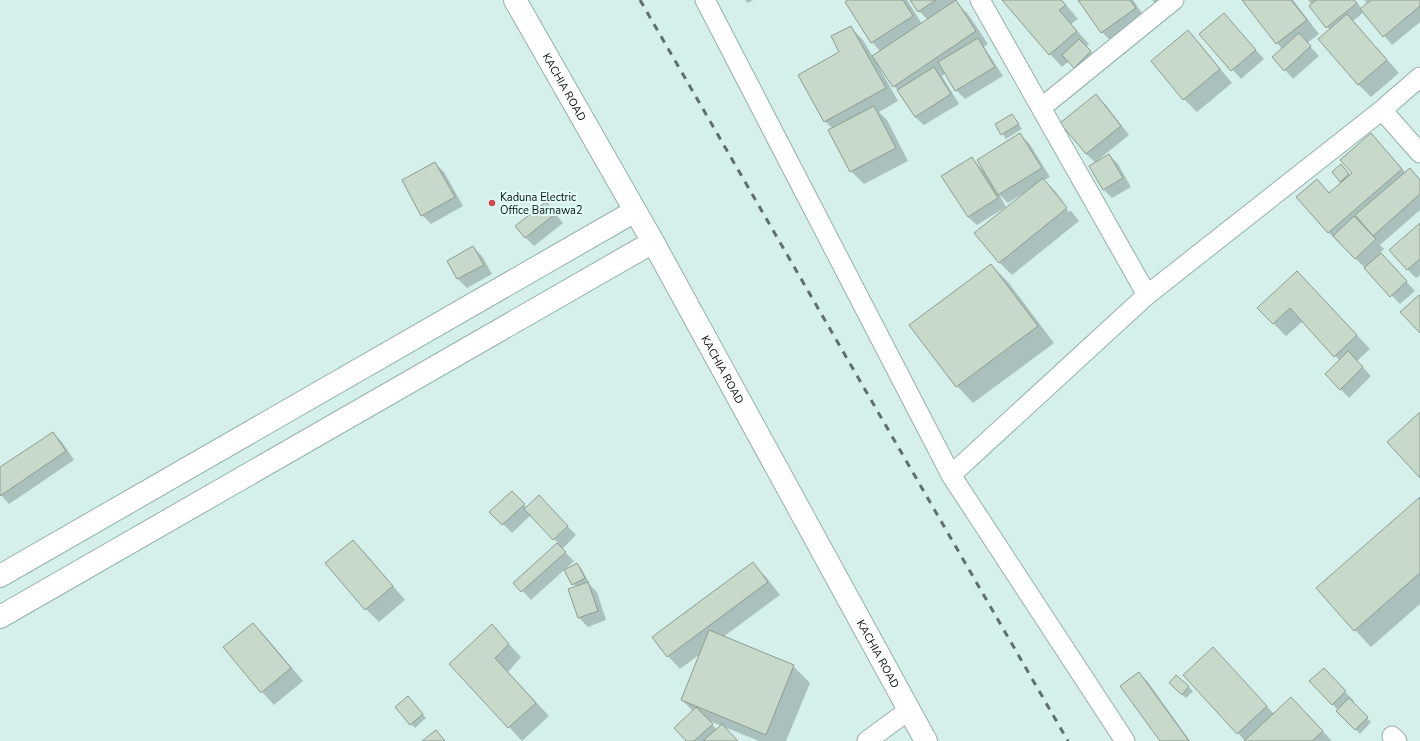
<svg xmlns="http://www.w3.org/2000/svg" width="1420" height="741" font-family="'Nunito Sans',sans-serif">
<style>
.shadow{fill:#0003;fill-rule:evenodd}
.building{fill:#c7d9ca;stroke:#8c9d8f}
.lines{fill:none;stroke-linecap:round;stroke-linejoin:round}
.street-casing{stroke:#96b0ab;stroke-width:21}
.secondary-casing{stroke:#96b0ab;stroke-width:24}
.primary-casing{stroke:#96b0ab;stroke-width:24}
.street{stroke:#fff;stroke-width:19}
.secondary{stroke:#fff;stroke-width:22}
.primary{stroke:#fff;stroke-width:22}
.rail{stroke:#5e6f6c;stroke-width:3;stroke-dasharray:7 7;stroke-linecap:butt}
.poi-dot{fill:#d5454e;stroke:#e2fdf8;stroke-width:1.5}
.labels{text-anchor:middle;stroke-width:4;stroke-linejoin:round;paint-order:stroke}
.street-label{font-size:11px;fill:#081110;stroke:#e2fdf8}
.poi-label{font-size:11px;fill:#081110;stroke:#e2fdf8;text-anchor:start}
</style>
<rect width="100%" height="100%" fill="#d5f0eb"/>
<path class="shadow" d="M 745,0 L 753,0 L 748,3 Z
M 849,0 L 907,0 L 922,24 L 928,20 L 919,11 L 911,0 L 957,0 L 955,1 L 968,14 L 988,44 L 984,47 L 1003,76 L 965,99 L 956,90 L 946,73 L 942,76 L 959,104 L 924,125 L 915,117 L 901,94 L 894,86 L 880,66 L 879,67 L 898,101 L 879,112 L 887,120 L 908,161 L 864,184 L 851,171 L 833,129 L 825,121 L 799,75 L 841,52 L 850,27 L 863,40 L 873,57 L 881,52 L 872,42 Z
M 1004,0 L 1062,0 L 1078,19 L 1071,24 L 1089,44 L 1086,47 L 1095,56 L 1079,71 L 1069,61 L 1062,67 L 1050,54 Z
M 1079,0 L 1133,0 L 1148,22 L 1115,45 L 1102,32 Z
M 1152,0 L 1177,0 L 1163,11 Z
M 1243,0 L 1293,0 L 1319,34 L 1307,43 L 1319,56 L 1293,79 L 1285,70 L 1282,49 Z
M 1308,0 L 1355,0 L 1362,9 L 1368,4 L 1364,0 L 1420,0 L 1420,22 L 1392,45 L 1364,12 L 1353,21 L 1399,73 L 1371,97 L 1358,84 L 1330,30 L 1310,6 L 1312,5 Z
M 1224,14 L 1264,59 L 1241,79 L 1201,34 Z
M 1188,32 L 1201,45 L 1232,83 L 1197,112 L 1184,99 L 1152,61 Z
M 1096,96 L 1105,104 L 1129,135 L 1098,160 L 1098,161 L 1109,155 L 1118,164 L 1131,187 L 1112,198 L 1104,190 L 1096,163 L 1086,154 L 1062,123 Z
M 1012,115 L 1022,129 L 1006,139 L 996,124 Z
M 1371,134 L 1406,173 L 1410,169 L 1420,180 L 1420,210 L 1380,245 L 1384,249 L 1380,253 L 1415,291 L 1400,304 L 1364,267 L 1328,232 L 1317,180 L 1330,193 L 1342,182 L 1334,172 L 1345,170 L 1350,176 L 1353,173 Z
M 1020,135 L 1029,143 L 1050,177 L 1044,180 L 1056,192 L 1079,221 L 1012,275 L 999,262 L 1023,196 L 1022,194 L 1008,203 L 999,194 L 1006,207 L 977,225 L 968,217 L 971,158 L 982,169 ZM 1053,192 L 1055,192 L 1071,211 L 1069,212 Z
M 435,163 L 444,172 L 463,206 L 431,224 L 422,215 Z
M 546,203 L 563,223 L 534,246 L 525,237 Z
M 1420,224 L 1420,275 L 1416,278 L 1408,270 Z
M 473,247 L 482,256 L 492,274 L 467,288 L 458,279 L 448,261 Z
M 991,265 L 1008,282 L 1054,343 L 973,403 L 957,386 Z
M 1310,285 L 1370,349 L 1357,361 L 1371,376 L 1349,398 L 1326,374 L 1340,361 L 1303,321 L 1286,336 L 1273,323 Z
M 53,433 L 62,442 L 74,460 L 9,504 L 0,494 L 0,469 Z
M 512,492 L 527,508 L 547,505 L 576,535 L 562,549 L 574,561 L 531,600 L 515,583 L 558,543 L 531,515 L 512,533 L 491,512 Z
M 1420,498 L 1420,604 L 1371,647 L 1355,630 Z
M 353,541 L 366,554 L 405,600 L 379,622 L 366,609 L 327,563 Z
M 577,564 L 581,568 L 589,582 L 588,583 L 597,592 L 606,620 L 588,627 L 579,618 L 569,589 L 576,587 L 565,571 Z
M 753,564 L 766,577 L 780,595 L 723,637 L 793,666 L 810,683 L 786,741 L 759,741 L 722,726 L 737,741 L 687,741 L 693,711 L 682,700 L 700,654 L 680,669 L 668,656 ZM 708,720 L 721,726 L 717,730 Z
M 253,624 L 266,637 L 303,681 L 274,705 L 262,692 Z
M 492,626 L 521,657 L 508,672 L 549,716 L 522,741 L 451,664 Z
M 1226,662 L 1274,714 L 1304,711 L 1332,741 L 1245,741 L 1238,733 Z
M 1139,674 L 1148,682 L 1190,741 L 1161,741 Z
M 1176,676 L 1193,691 L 1186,698 L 1174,687 Z
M 1332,678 L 1354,701 L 1352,702 L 1371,722 L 1360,734 L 1311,681 Z
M 412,701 L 426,718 L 415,728 L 411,724 Z"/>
<path class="building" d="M 848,0 L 903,0 L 913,16 L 871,43 L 845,2 Z
M 910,0 L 936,0 L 918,12 Z
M 956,0 L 976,31 L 893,87 L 872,56 Z
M 1002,0 L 1061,0 L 1066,5 L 1059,10 L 1077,31 L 1049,55 Z
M 1078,0 L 1130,0 L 1136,8 L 1101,33 Z
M 1242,0 L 1291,0 L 1307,20 L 1276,44 Z
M 1316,0 L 1354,0 L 1357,3 L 1326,28 L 1309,6 Z
M 1371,0 L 1420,0 L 1420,6 L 1383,37 L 1360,9 Z
M 1224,13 L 1256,50 L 1231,71 L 1199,34 Z
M 1347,14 L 1387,60 L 1358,85 L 1318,39 Z
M 851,26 L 886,88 L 824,122 L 798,75 L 839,52 L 831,36 Z
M 1188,30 L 1220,69 L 1183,100 L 1151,61 Z
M 1299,33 L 1311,46 L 1284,71 L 1272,57 Z
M 978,38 L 995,67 L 955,91 L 938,62 Z
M 1079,39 L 1091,51 L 1074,68 L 1062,55 Z
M 934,67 L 951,94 L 915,117 L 897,90 Z
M 1096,94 L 1121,126 L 1086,154 L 1060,123 Z
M 874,106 L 896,148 L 850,172 L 828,130 Z
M 1012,114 L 1019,124 L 1001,135 L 995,124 Z
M 1020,133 L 1042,168 L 998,195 L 977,160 Z
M 1371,133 L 1402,169 L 1328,233 L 1296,197 L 1317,179 L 1329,193 L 1352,173 L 1340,160 Z
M 1109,154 L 1123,178 L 1103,190 L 1089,166 Z
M 972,157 L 998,198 L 968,217 L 941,176 Z
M 435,162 L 455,197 L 421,216 L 402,180 Z
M 1341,164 L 1349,174 L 1340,182 L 1332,172 Z
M 1410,168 L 1420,180 L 1420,194 L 1373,236 L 1355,215 Z
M 1043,178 L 1067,208 L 999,263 L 974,233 Z
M 546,202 L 555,214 L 525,238 L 515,226 Z
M 1354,216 L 1376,239 L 1355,259 L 1333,236 Z
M 1420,223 L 1420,259 L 1407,270 L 1389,250 Z
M 473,246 L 484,265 L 457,279 L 447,261 Z
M 1381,253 L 1407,281 L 1390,297 L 1364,268 Z
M 991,264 L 1038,326 L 956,387 L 909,325 Z
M 1297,271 L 1357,335 L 1334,357 L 1290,308 L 1273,324 L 1257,308 Z
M 1419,295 L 1420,296 L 1420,333 L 1400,312 Z
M 1348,351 L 1363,367 L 1340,390 L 1325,374 Z
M 1420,412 L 1420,478 L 1387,442 Z
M 53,432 L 66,451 L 0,496 L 0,467 Z
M 512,491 L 525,504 L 502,525 L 489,512 Z
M 539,495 L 568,526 L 553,540 L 524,509 Z
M 1420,497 L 1420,573 L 1354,631 L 1316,588 Z
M 353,540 L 393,586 L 365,610 L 325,563 Z
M 557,543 L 566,552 L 521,592 L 513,583 Z
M 753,562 L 768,582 L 667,657 L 652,637 Z
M 577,563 L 585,578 L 572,585 L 564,570 Z
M 588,582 L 598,611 L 578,618 L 568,589 Z
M 253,623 L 291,668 L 261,693 L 223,647 Z
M 492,624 L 509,644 L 495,658 L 536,703 L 508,728 L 449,664 Z
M 709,630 L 794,665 L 766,735 L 681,700 Z
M 1213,647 L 1267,706 L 1237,734 L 1183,675 Z
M 1324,668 L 1346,691 L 1332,705 L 1309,681 Z
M 1139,672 L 1189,741 L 1160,741 L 1120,686 Z
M 1176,675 L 1189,686 L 1182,695 L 1169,683 Z
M 408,696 L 423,714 L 410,725 L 395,707 Z
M 1291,697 L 1323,731 L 1312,741 L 1244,741 Z
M 1349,698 L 1368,717 L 1355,730 L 1336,711 Z
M 696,707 L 713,724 L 694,741 L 686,741 L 674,728 Z
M 722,724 L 738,741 L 703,741 Z
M 436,730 L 445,741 L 422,741 Z"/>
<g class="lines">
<defs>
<path id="street" d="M 705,0 L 951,475 L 1125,741
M 980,0 L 1147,295
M 1041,108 L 1174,0
M 1382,110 L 1420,153
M 951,475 L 1147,295 L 1382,110 L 1420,77
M 1392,736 L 1397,741
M 867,741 L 909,710"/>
<path id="secondary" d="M 0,576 L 635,211
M 0,617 L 653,242"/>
<g id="primary">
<path id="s1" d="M 515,0 L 653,242 L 926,741"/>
</g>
</defs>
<use href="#street" class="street-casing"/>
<use href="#secondary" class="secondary-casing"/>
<use href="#primary" class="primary-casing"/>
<use href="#street" class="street"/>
<use href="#secondary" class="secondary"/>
<use href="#primary" class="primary"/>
<path class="rail" d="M 640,0 L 1068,741"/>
</g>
<circle class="poi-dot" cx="492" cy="203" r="4"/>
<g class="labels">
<g class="street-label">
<text dy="4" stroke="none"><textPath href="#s1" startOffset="100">KACHIA ROAD</textPath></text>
<text dy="4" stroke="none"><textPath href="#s1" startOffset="424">KACHIA ROAD</textPath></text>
<text dy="4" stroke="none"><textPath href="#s1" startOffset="748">KACHIA ROAD</textPath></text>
</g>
<g class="poi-label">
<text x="500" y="201">Kaduna Electric<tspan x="500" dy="13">Office Barnawa2</tspan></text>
</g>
</g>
</svg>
